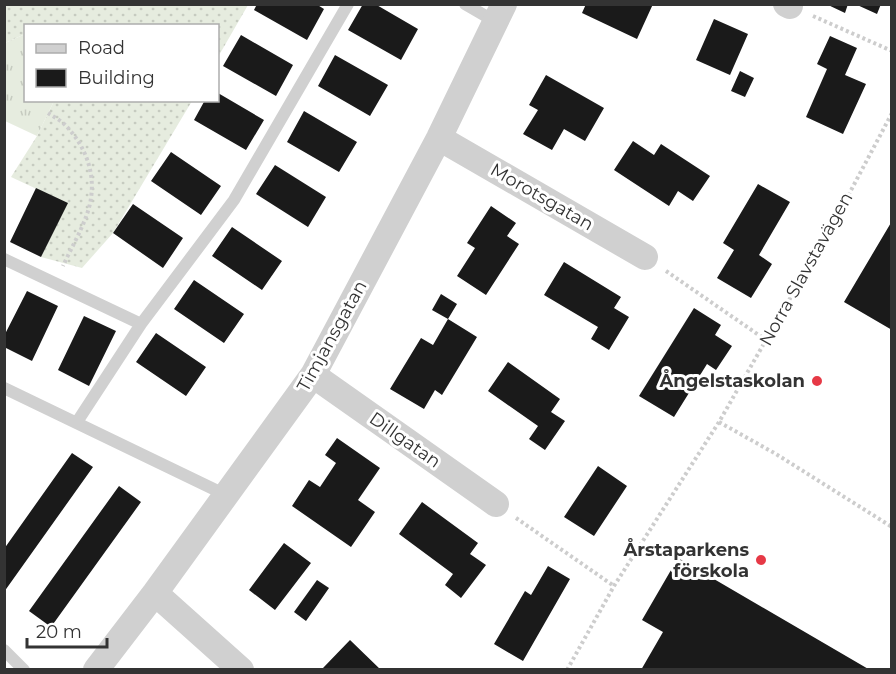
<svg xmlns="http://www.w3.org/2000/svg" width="896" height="674" font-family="Montserrat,sans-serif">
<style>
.grass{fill:url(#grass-dots)}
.park{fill:url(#park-tufts)}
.building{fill:#1a1a1a}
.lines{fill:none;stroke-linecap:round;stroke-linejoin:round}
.path{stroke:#cdcdcd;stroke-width:4;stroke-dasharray:3 3;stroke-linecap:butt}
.service{stroke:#d0d0d0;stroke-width:12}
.minor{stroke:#d0d0d0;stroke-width:26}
.poi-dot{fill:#e63946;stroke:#fff;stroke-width:2}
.labels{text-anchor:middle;stroke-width:6;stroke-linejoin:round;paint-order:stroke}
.street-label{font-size:18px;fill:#333;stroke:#fff}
.poi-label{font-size:18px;font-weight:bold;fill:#333;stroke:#fff;text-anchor:end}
</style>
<defs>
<pattern id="grass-dots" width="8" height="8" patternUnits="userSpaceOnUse" patternTransform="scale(1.5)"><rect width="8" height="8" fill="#e6ecdf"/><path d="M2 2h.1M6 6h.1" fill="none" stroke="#c6cbc0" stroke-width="1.8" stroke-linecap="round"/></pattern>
<pattern id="park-tufts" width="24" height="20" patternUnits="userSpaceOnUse" patternTransform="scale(1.5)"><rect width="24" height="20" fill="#e6ecdf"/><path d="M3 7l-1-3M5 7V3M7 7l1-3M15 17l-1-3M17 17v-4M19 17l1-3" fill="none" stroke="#c6cbc0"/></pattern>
</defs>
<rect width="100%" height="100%" fill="#fff"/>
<path class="grass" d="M 5,5 L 248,5 L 218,57 L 218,26 L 26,26 L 25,36 L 23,35 L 5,43 Z
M 54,101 L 192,101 L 113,233 L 82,268 L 41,257 L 67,203 L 11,177 L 37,136 Z"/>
<path class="park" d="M 23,35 L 26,36 L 26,100 L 54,101 L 37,136 L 5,121 L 5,43 Z"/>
<path class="building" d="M 257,4 L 316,4 L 324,9 L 307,40 L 254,10 Z
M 363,4 L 375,4 L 418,29 L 401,60 L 348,30 Z
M 586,4 L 653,4 L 637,39 L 582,13 Z
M 826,4 L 848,4 L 845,13 Z
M 855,4 L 881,4 L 877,14 Z
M 714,19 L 748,34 L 730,75 L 696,60 Z
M 241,35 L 293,65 L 276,96 L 223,66 Z
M 830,36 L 857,48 L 845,75 L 866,84 L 843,134 L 806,117 L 827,69 L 817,64 Z
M 335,55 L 388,85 L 370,116 L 318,86 Z
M 740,71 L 754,78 L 745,97 L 731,91 Z
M 546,75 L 604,108 L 585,141 L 564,129 L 552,150 L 523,134 L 538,110 L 529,105 Z
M 218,93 L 264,120 L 246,150 L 194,120 L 205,100 L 218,100 Z
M 304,111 L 357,142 L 339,172 L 287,142 Z
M 633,141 L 654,155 L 661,144 L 710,176 L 693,201 L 678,191 L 669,206 L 614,170 Z
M 171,152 L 221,186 L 201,215 L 151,181 Z
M 275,165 L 326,197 L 308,227 L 256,194 Z
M 758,184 L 790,202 L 759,255 L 772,264 L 751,298 L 717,278 L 734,250 L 723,243 Z
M 36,188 L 68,203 L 41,257 L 10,242 Z
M 133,204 L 183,238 L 163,268 L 113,233 Z
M 491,206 L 516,223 L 507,236 L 519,244 L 486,295 L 457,276 L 475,248 L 467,243 Z
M 892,221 L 892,330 L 844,302 Z
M 232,227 L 282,261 L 262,290 L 212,256 Z
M 564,262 L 621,297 L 614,308 L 629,317 L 609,350 L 591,339 L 598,327 L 544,295 Z
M 194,280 L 244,314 L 224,343 L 174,309 Z
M 27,291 L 58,306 L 32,361 L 4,347 L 4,336 Z
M 441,294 L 457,304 L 448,319 L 432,310 Z
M 694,308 L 721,325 L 715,335 L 732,346 L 716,370 L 707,364 L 674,417 L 639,396 Z
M 84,316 L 116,331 L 89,386 L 58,370 Z
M 448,319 L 477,337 L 442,395 L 435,390 L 424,409 L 390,389 L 421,338 L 433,345 Z
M 156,333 L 206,367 L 186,396 L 136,362 Z
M 508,362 L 560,399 L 551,412 L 565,421 L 545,450 L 529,439 L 538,426 L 488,391 Z
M 337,438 L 380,468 L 358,500 L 375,512 L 351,547 L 292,506 L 309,480 L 320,487 L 336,463 L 325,455 Z
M 72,453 L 93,467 L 4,592 L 4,549 Z
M 598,466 L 627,486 L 594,536 L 564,517 Z
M 119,486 L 141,502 L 51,627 L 29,611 Z
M 422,502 L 478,543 L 470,554 L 486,565 L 461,598 L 445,585 L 453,574 L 399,534 Z
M 284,543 L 311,563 L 275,610 L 249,590 Z
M 678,558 L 870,670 L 641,670 L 663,632 L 642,620 Z
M 548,566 L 570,579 L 523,661 L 494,644 L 525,591 L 531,595 Z
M 317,580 L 329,588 L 306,621 L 294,612 Z
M 350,640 L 381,670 L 325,670 L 323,668 Z"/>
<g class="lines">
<path class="path" d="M 813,16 L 892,51
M 48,113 C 54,117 62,121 67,127 C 85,146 95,172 91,198 C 88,220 72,246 63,266
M 666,271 L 766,340
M 719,422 L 776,454 L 892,527
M 516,518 L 614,586
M 567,670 L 614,586 L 719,422 L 766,340 L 832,226 L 892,113"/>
<path class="service" d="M 465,4 L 496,22
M 4,259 L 141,324
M 4,388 L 226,495
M 77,422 L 141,324 L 234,200 L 348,4
M 4,650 L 24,670"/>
<path class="minor" d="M 786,4 L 790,6
M 439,138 L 645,257
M 313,375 L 496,504
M 155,593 L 241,670
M 96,670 L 155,593 L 313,375 L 439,138 L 504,4"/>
</g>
<g class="poi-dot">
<circle cx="817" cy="381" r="6"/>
<circle cx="761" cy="560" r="6"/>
</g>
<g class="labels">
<g class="street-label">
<text transform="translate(542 197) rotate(30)" y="6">Morotsgatan</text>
<text transform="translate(806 269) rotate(-61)" y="6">Norra Slavstavägen</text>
<text transform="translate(332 336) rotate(-61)" y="6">Timjansgatan</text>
<text transform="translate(405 440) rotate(35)" y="6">Dillgatan</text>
</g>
<g class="poi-label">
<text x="805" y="387">Ångelstaskolan</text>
<text x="749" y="556">Årstaparkens<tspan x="749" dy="21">förskola</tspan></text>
</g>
</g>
<rect width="896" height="674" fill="none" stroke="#333333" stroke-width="12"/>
<rect x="24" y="24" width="195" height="78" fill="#ffffff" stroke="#adadad" stroke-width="1.5"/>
<rect x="36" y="44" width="30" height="9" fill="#d0d0d0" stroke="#adadad" stroke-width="1.5"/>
<text x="78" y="54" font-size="18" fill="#333333">Road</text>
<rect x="36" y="69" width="30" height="18" fill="#1a1a1a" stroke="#adadad" stroke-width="1.5"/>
<text x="78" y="84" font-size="18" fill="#333333">Building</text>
<path d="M27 638v9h80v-9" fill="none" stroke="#333333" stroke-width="3"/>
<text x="36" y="638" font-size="18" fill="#333333" stroke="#ffffff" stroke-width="4.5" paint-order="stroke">20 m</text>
</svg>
